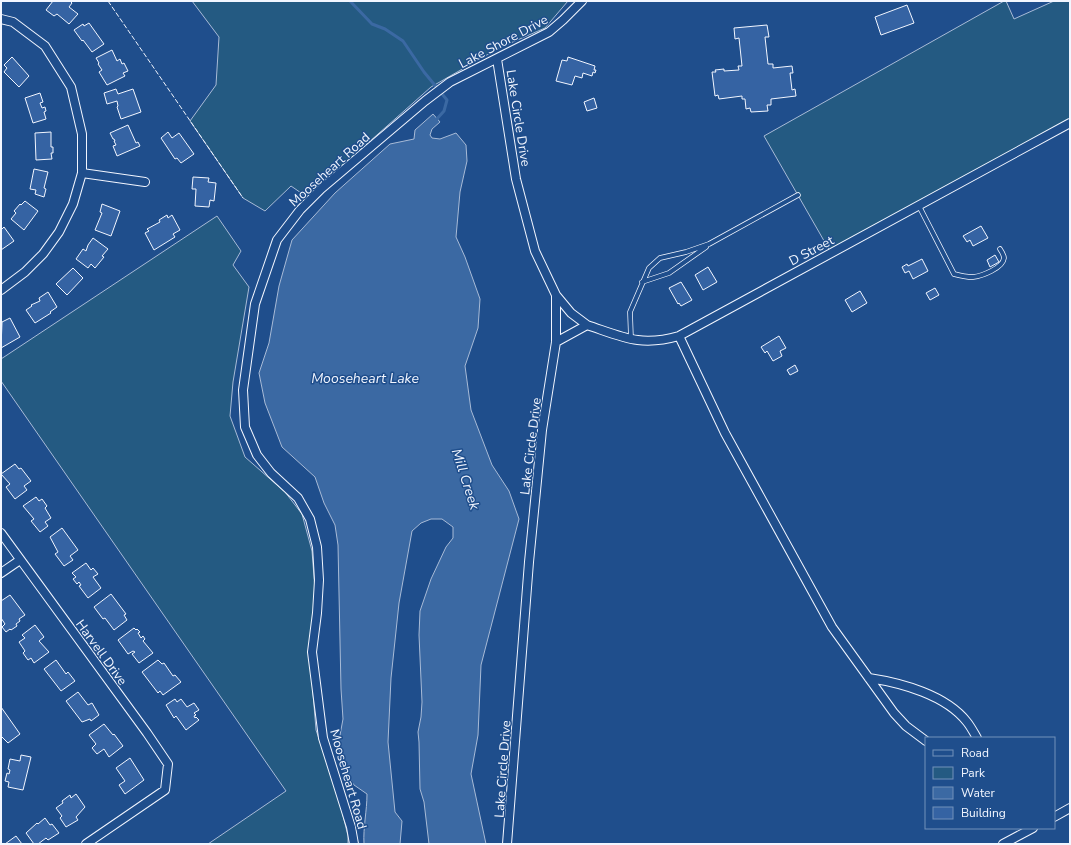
<svg xmlns="http://www.w3.org/2000/svg" width="1071" height="845" font-family="'Nunito Sans',sans-serif">
<style>
.green{fill:#245a82;stroke:#a8bbd7}
.water{fill:#3b69a3;stroke:#a8bbd7}
.lines{fill:none;stroke-linecap:round;stroke-linejoin:round}
.stream{stroke:#3b69a3;stroke-width:3}
.building{fill:#3563a3;stroke:#f2f6ff}
.lane-casing{stroke:#f2f6ff;stroke-width:5.5}
.street-casing{stroke:#f2f6ff;stroke-width:10}
.lane{stroke:#1f4e8c;stroke-width:4}
.street{stroke:#1f4e8c;stroke-width:8}
.fence{stroke:#f2f6ff;stroke-width:1;stroke-dasharray:5 2;stroke-linecap:butt}
.labels{text-anchor:middle;stroke-width:3;stroke-linejoin:round;paint-order:stroke}
.street-label{font-size:13px;fill:#f2f6ff;stroke:#1f4e8c}
.water-label{font-size:14px;font-style:italic;fill:#f2f6ff;stroke:#1f4e8c}
</style>
<rect width="100%" height="100%" fill="#1f4e8c"/>
<path class="green" d="M 192,1 L 568,1 L 545,28 L 499,48 L 431,87 L 307,197 L 291,186 L 265,211 L 243,198 L 190,121 L 216,85 L 219,37 Z
M 1004,1 L 1006,1 L 1014,19 L 1054,1 L 1070,1 L 1070,123 L 831,253 L 764,136 Z
M 217,216 L 241,251 L 233,265 L 249,287 L 233,382 L 230,416 L 245,457 L 285,492 L 302,514 L 312,551 L 315,590 L 310,657 L 316,730 L 337,791 L 348,836 L 348,844 L 208,844 L 286,791 L 1,381 L 1,359 Z"/>
<path class="water" d="M 433,114 L 440,122 L 432,129 L 430,135 L 432,138 L 440,139 L 456,133 L 466,145 L 467,161 L 460,192 L 456,237 L 465,257 L 480,299 L 478,328 L 465,366 L 471,410 L 492,465 L 509,491 L 519,519 L 481,665 L 478,735 L 471,774 L 486,844 L 429,844 L 424,802 L 420,789 L 419,742 L 418,732 L 421,717 L 422,702 L 419,635 L 420,611 L 431,579 L 446,547 L 453,538 L 453,527 L 442,519 L 431,519 L 421,523 L 412,531 L 399,603 L 391,678 L 388,742 L 395,812 L 402,821 L 400,844 L 364,844 C 363,827 367,811 367,794 L 354,785 L 345,771 L 338,746 L 343,719 L 341,689 L 338,545 L 335,525 L 324,503 L 315,477 L 282,447 L 265,403 L 259,373 L 269,343 L 279,286 L 292,240 L 335,193 L 390,144 L 414,139 L 415,130 Z"/>
<g class="lines">
<path class="stream" d="M 350,1 L 372,24 L 385,29 L 403,41 L 424,72 L 447,100 L 444,111 L 435,121"/>
</g>
<path class="building" d="M 53,1 L 70,1 L 72,3 L 69,7 L 78,14 L 69,24 L 57,14 L 54,16 L 46,10 Z
M 907,5 L 914,23 L 881,35 L 875,17 Z
M 89,23 L 104,44 L 92,52 L 83,40 L 82,41 L 74,30 L 83,24 L 84,26 Z
M 767,25 L 769,37 L 765,37 L 768,64 L 773,64 L 773,68 L 792,66 L 793,73 L 790,73 L 792,90 L 795,89 L 796,96 L 771,99 L 771,105 L 767,105 L 768,111 L 751,112 L 750,108 L 746,109 L 745,99 L 742,99 L 742,96 L 719,99 L 718,95 L 715,96 L 712,72 L 716,72 L 715,70 L 724,69 L 724,71 L 739,70 L 738,66 L 742,66 L 739,38 L 735,39 L 734,28 Z
M 112,50 L 117,61 L 120,59 L 122,64 L 124,63 L 128,71 L 123,73 L 125,76 L 107,85 L 99,72 L 102,70 L 98,64 L 99,63 L 96,58 Z
M 12,57 L 29,76 L 19,87 L 4,72 L 7,68 L 4,65 Z
M 568,57 L 595,66 L 594,70 L 596,70 L 595,73 L 593,72 L 592,76 L 583,73 L 582,78 L 575,76 L 572,85 L 556,81 L 562,60 L 567,61 Z
M 116,89 L 118,94 L 133,89 L 141,112 L 121,119 L 117,107 L 118,106 L 117,101 L 107,104 L 104,93 Z
M 40,93 L 43,102 L 40,103 L 42,108 L 45,107 L 46,111 L 44,112 L 46,119 L 33,123 L 25,98 Z
M 594,98 L 597,108 L 587,111 L 584,102 Z
M 128,125 L 136,143 L 138,142 L 140,146 L 117,156 L 113,146 L 116,145 L 114,141 L 115,141 L 114,139 L 113,139 L 110,133 Z
M 51,132 L 51,147 L 53,147 L 53,153 L 51,153 L 52,159 L 36,160 L 35,133 Z
M 168,132 L 172,138 L 179,133 L 194,154 L 181,163 L 177,158 L 175,159 L 161,138 Z
M 34,169 L 48,172 L 44,188 L 46,189 L 44,197 L 35,194 L 36,190 L 30,189 Z
M 193,177 L 209,178 L 208,182 L 216,183 L 214,201 L 210,200 L 209,207 L 195,206 L 196,189 L 192,189 Z
M 25,201 L 38,211 L 24,230 L 11,219 L 16,213 L 14,211 L 20,204 L 21,205 Z
M 102,204 L 120,211 L 111,236 L 95,230 L 102,213 L 100,212 Z
M 167,215 L 168,218 L 172,215 L 180,230 L 173,234 L 175,237 L 154,250 L 145,233 L 149,231 L 147,229 L 160,222 L 159,220 Z
M 981,226 L 988,238 L 973,246 L 970,240 L 967,242 L 963,236 Z
M 4,227 L 14,241 L 1,250 L 1,230 Z
M 93,238 L 108,249 L 102,256 L 104,257 L 95,268 L 91,264 L 88,268 L 76,259 L 83,249 L 86,251 L 88,245 Z
M 995,255 L 999,262 L 990,267 L 987,260 Z
M 922,259 L 928,271 L 913,279 L 909,271 L 905,273 L 902,267 L 907,264 L 908,266 Z
M 708,267 L 717,282 L 703,290 L 695,275 Z
M 73,268 L 83,278 L 67,295 L 56,284 Z
M 681,282 L 692,300 L 681,306 L 679,303 L 678,304 L 669,288 Z
M 935,288 L 939,295 L 930,300 L 926,293 Z
M 860,291 L 867,303 L 852,312 L 845,300 Z
M 48,292 L 57,307 L 50,312 L 51,313 L 35,323 L 26,310 L 32,306 L 31,305 L 40,301 L 39,298 Z
M 10,318 L 20,337 L 1,348 L 2,322 Z
M 779,336 L 786,348 L 780,351 L 782,356 L 773,361 L 767,351 L 765,353 L 761,347 Z
M 795,365 L 798,371 L 790,375 L 787,370 Z
M 15,464 L 19,469 L 21,468 L 31,481 L 24,486 L 27,490 L 15,499 L 6,487 L 10,484 L 1,474 Z
M 36,497 L 39,501 L 42,499 L 47,506 L 45,508 L 51,518 L 45,522 L 48,526 L 40,532 L 31,521 L 34,519 L 23,506 Z
M 62,528 L 78,550 L 70,556 L 73,560 L 64,566 L 55,554 L 58,552 L 50,537 Z
M 86,563 L 91,570 L 93,568 L 98,574 L 93,577 L 101,588 L 88,598 L 79,586 L 81,585 L 79,582 L 77,584 L 73,579 L 76,577 L 72,573 Z
M 111,594 L 126,614 L 124,615 L 127,620 L 114,630 L 105,618 L 103,619 L 94,607 Z
M 10,595 L 25,615 L 19,619 L 20,621 L 16,624 L 17,626 L 11,630 L 10,629 L 6,632 L 2,627 L 5,624 L 1,618 L 1,601 Z
M 35,625 L 44,637 L 39,641 L 49,652 L 34,663 L 31,658 L 28,660 L 23,653 L 25,651 L 19,642 L 25,638 L 22,635 Z
M 134,628 L 136,630 L 137,629 L 140,632 L 138,633 L 141,638 L 143,636 L 145,639 L 143,641 L 153,653 L 139,663 L 132,654 L 135,652 L 133,651 L 128,654 L 118,640 Z
M 56,660 L 66,674 L 68,672 L 75,681 L 61,691 L 44,669 Z
M 158,660 L 162,664 L 164,663 L 173,676 L 175,675 L 181,682 L 163,695 L 160,691 L 158,693 L 142,672 Z
M 78,692 L 88,705 L 92,703 L 99,715 L 91,721 L 90,719 L 82,722 L 66,701 Z
M 175,699 L 177,702 L 181,699 L 187,707 L 194,703 L 199,710 L 194,713 L 196,715 L 194,716 L 195,718 L 196,717 L 199,720 L 186,730 L 176,716 L 174,718 L 166,705 Z
M 1,707 L 20,734 L 8,743 L 1,736 Z
M 104,724 L 113,735 L 114,734 L 123,746 L 109,757 L 104,749 L 97,754 L 92,748 L 96,744 L 89,735 Z
M 21,755 L 31,757 L 23,790 L 8,787 L 9,782 L 5,781 L 7,773 L 9,774 L 10,770 L 8,769 L 10,759 L 20,761 Z
M 130,758 L 144,780 L 125,794 L 119,785 L 125,781 L 116,768 Z
M 76,794 L 85,807 L 76,817 L 78,820 L 66,827 L 60,818 L 62,816 L 56,808 L 63,803 L 62,801 L 70,795 L 71,798 Z
M 45,818 L 50,825 L 52,824 L 59,833 L 48,840 L 46,838 L 38,844 L 34,844 L 26,833 L 37,823 L 38,824 Z
M 16,836 L 22,844 L 5,844 Z"/>
<g class="lines">
<defs>
<path id="lane" d="M 919,206 L 954,274 C 961,276 966,277 973,277 C 982,276 1003,268 1004,258 C 1004,255 1002,252 1000,249
M 642,282 L 669,273 L 706,247
M 631,339 L 630,312 L 649,268 L 660,258 L 686,252 L 709,244 L 798,195"/>
<path id="street" d="M 1,19 L 13,22 L 45,46 L 71,87 L 82,134 L 82,173 L 73,204 L 59,232 L 43,254 L 25,272 L 1,290
M 497,59 L 516,179 L 535,251 L 556,295 L 556,342 L 542,430 L 529,562 L 507,844
M 82,173 L 145,182
M 556,295 L 571,313 L 587,325
M 679,336 L 725,433 L 832,627 L 894,713 L 906,726 L 926,741
M 556,342 L 587,325 C 623,337 640,347 679,336 L 1070,123
M 1,533 L 147,733 L 168,764 L 165,790 L 86,844
M 1,573 L 20,560
M 869,678 C 902,683 946,695 967,722 C 971,727 974,733 977,738
M 1054,817 L 1070,808
M 354,844 L 351,827 L 323,738 L 312,652 L 317,613 L 319,580 L 317,547 L 310,519 L 298,498 L 271,473 L 257,455 L 245,427 L 243,390 L 255,304 L 277,240 L 300,210 L 321,189 L 425,101 L 450,82 L 549,32 L 563,20 L 582,1
M 1003,844 L 1033,828"/>
</defs>
<use href="#lane" class="lane-casing"/>
<use href="#street" class="street-casing"/>
<use href="#lane" class="lane"/>
<use href="#street" class="street"/>
<path class="fence" d="M 108,1 L 243,198"/>
</g>
<g class="labels">
<g class="street-label">
<text transform="translate(503 41) rotate(-28)" y="5">Lake Shore Drive</text>
<text transform="translate(519 118) rotate(81)" y="5">Lake Circle Drive</text>
<text transform="translate(329 169) rotate(-42)" y="5">Mooseheart Road</text>
<text transform="translate(811 250) rotate(-28)" y="5">D Street</text>
<text transform="translate(530 446) rotate(-83)" y="5">Lake Circle Drive</text>
<text transform="translate(102 652) rotate(54)" y="5">Harvell Drive</text>
<text transform="translate(502 769) rotate(-86)" y="5">Lake Circle Drive</text>
<text transform="translate(349 779) rotate(74)" y="5">Mooseheart Road</text>
</g>
<g class="water-label">
<text x="365" y="383">Mooseheart Lake</text>
<text transform="translate(466 479) rotate(72)" y="5">Mill Creek</text>
</g>
</g>
<rect width="1071" height="845" fill="none" stroke="#f2f6ff" stroke-width="4"/>
<rect x="925" y="737" width="130" height="92" fill="#1f4e8c" stroke="#7391ba"/>
<rect x="933" y="750" width="20" height="6" fill="#1f4e8c" stroke="#7391ba"/>
<text x="961" y="757" font-size="12" fill="#f2f6ff">Road</text>
<rect x="933" y="767" width="20" height="12" fill="#245a82" stroke="#7391ba"/>
<text x="961" y="777" font-size="12" fill="#f2f6ff">Park</text>
<rect x="933" y="787" width="20" height="12" fill="#3b69a3" stroke="#7391ba"/>
<text x="961" y="797" font-size="12" fill="#f2f6ff">Water</text>
<rect x="933" y="807" width="20" height="12" fill="#3563a3" stroke="#7391ba"/>
<text x="961" y="817" font-size="12" fill="#f2f6ff">Building</text>
</svg>
